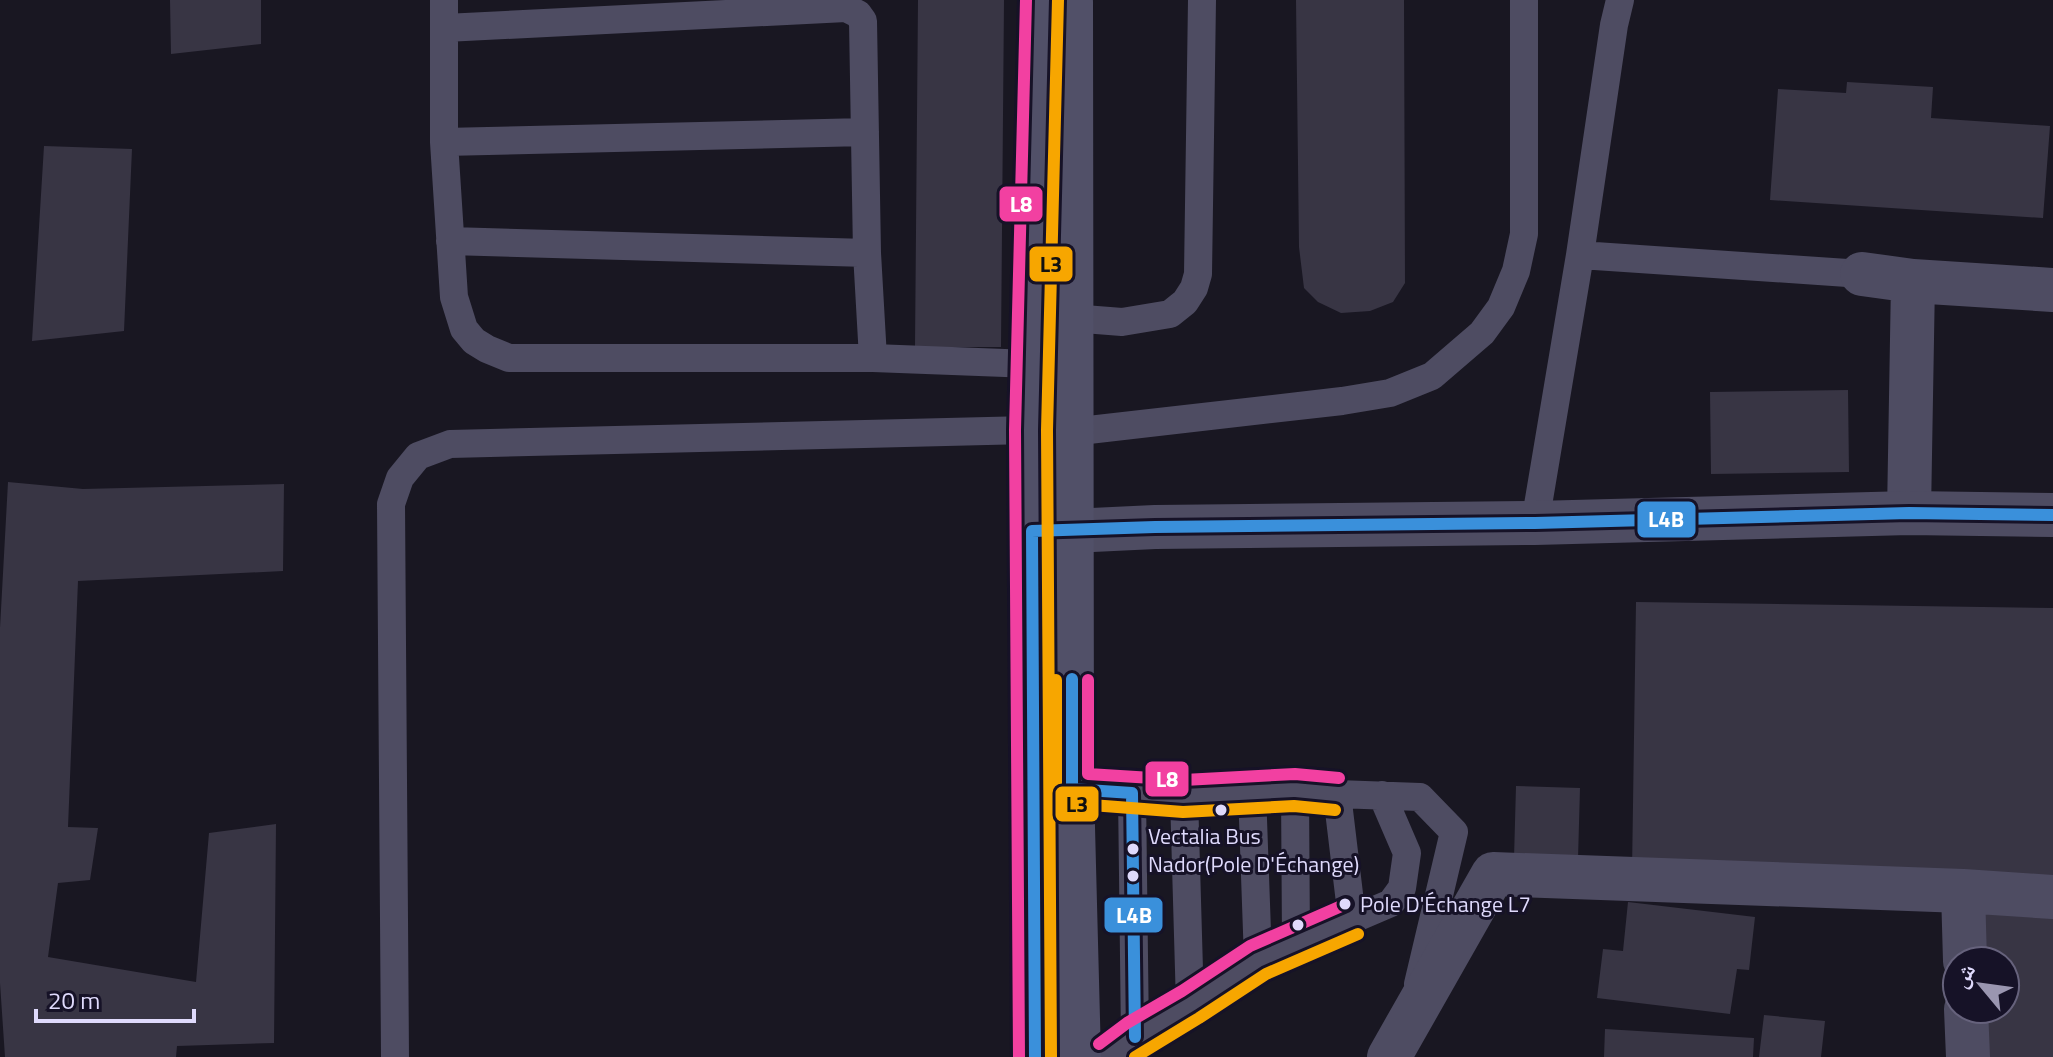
<svg xmlns="http://www.w3.org/2000/svg" width="2053" height="1057" font-family="'Titillium Web','Noto Naskh Arabic',sans-serif">
<style>
.building{fill:#383544}
.lines{fill:none;stroke-linecap:round;stroke-linejoin:round}
.service{stroke:#4e4c62;stroke-width:28}
.minor{stroke:#4e4c62;stroke-width:44}
.tertiary{stroke:#4e4c62;stroke-width:44}
.secondary{stroke:#515068;stroke-width:44}
.bus-1-casing{stroke:#161227;stroke-width:18}
.bus-2-casing{stroke:#161227;stroke-width:18}
.bus-3-casing{stroke:#161227;stroke-width:18}
.bus-1{stroke:#3a90db;stroke-width:12}
.bus-2{stroke:#f7a600;stroke-width:12}
.bus-3{stroke:#f240a1;stroke-width:12}
.bus-dot{fill:#dfdafc;stroke:#161227;stroke-width:3}
.labels{text-anchor:middle;stroke-width:6;stroke-linejoin:round;paint-order:stroke}
.bus-label{font-size:22px;fill:#dfdafc;stroke:#161227;text-anchor:start}
.line-badge{stroke:#161227;stroke-width:3}
.badge-label{font-size:22px;text-anchor:middle;font-weight:bold;fill:#fff}
.pale-badge-label{font-size:22px;text-anchor:middle;font-weight:bold;fill:#111}
</style>
<rect width="100%" height="100%" fill="#191722"/>
<path class="building" d="M 170,0 L 261,0 L 261,44 L 171,54 Z
M 918,0 L 1004,0 L 1001,347 L 915,347 Z
M 1296,0 L 1404,0 L 1405,283 L 1393,302 L 1370,311 L 1341,313 L 1318,302 L 1304,288 L 1299,247 Z
M 1847,82 L 1933,87 L 1931,118 L 2050,126 L 2043,218 L 1770,200 L 1778,89 L 1846,93 Z
M 44,146 L 132,149 L 124,331 L 32,341 Z
M 1848,390 L 1849,472 L 1711,474 L 1710,392 Z
M 8,482 L 83,489 L 284,484 L 283,571 L 78,581 L 68,827 L 98,828 L 90,880 L 58,883 L 48,957 L 196,982 L 209,833 L 276,824 L 274,1043 L 177,1046 L 176,1057 L 5,1057 L 0,983 L 0,628 Z
M 1636,602 L 2053,608 L 2053,878 L 1632,872 Z
M 1516,786 L 1580,788 L 1578,859 L 1514,858 Z
M 1628,902 L 1755,917 L 1749,970 L 1737,969 L 1730,1014 L 1597,998 L 1603,949 L 1623,951 Z
M 1978,903 L 2053,906 L 2053,1057 L 1989,1057 L 1986,1009 L 2005,1009 L 2005,961 L 1982,961 Z
M 1764,1015 L 1825,1021 L 1821,1057 L 1759,1057 Z
M 1605,1029 L 1754,1038 L 1753,1057 L 1604,1057 Z"/>
<g class="lines">
<path class="service" d="M 444,0 L 444,142 L 454,297 L 464,329 L 474,341 L 487,349 L 509,358 L 873,358 L 1033,364
M 445,28 L 846,8 L 858,14 L 863,21 L 867,253 L 873,358
M 444,142 L 865,132
M 450,241 L 867,253
M 1580,255 L 1862,274
M 1071,318 L 1122,322 L 1170,314 L 1185,302 L 1194,288 L 1198,274 L 1202,0
M 1071,432 L 1342,401 L 1390,393 L 1432,376 L 1482,333 L 1501,307 L 1516,271 L 1524,234 L 1524,0
M 1535,523 L 1580,255 L 1614,25 L 1620,0
M 1072,789 L 1184,796 L 1252,791 L 1295,790 L 1337,794 L 1420,797 L 1454,832 L 1418,984
M 1295,790 L 1296,943
M 1252,791 L 1258,960
M 1132,793 L 1135,1037
M 1337,794 L 1352,919
M 1184,796 L 1190,1005
M 395,1057 L 391,504 L 400,478 L 418,456 L 450,444 L 1031,430
M 1109,1057 L 1135,1037 L 1190,1005 L 1258,960 L 1391,903 L 1402,888 L 1407,853 L 1382,795"/>
<path class="minor" d="M 1862,274 L 1913,281 L 1909,513
M 1913,281 L 2053,290
M 1963,891 L 1965,961
M 1966,1009 L 1968,1057
M 1389,1057 L 1493,874 L 1963,891 L 2053,897"/>
<path class="tertiary" d="M 1036,531 L 1071,531 L 1155,527 L 1535,523 L 1909,513 L 2053,515"/>
<path class="secondary" d="M 1071,2 L 1072,789 L 1079,1057
M 1035,1057 L 1031,430 L 1042,0"/>
<defs>
<path id="bus-1" d="M 1072,679 L 1072,789 L 1132,793
M 1132,793 L 1135,1037
M 1035,1057 L 1032,531 L 1155,527 L 1535,523 L 1909,513 L 2053,515"/>
<path id="bus-2" d="M 1056,680 L 1056,791 L 1059,798 L 1065,803 L 1183,812 L 1294,806 L 1335,810
M 1051,1057 L 1047,430 L 1058,0
M 1135,1057 L 1199,1018 L 1266,974 L 1358,934"/>
<path id="bus-3" d="M 1088,680 L 1088,774 L 1184,780 L 1295,774 L 1339,778
M 1099,1044 L 1127,1023 L 1182,991 L 1250,946 L 1346,904
M 1019,1057 L 1015,430 L 1026,0"/>
</defs>
<use href="#bus-1" class="bus-1-casing"/>
<use href="#bus-2" class="bus-2-casing"/>
<use href="#bus-3" class="bus-3-casing"/>
<use href="#bus-1" class="bus-1"/>
<use href="#bus-2" class="bus-2"/>
<use href="#bus-3" class="bus-3"/>
</g>
<g class="bus-dot">
<circle cx="1221" cy="810" r="7"/>
<circle cx="1133" cy="849" r="7"/>
<circle cx="1133" cy="876" r="7"/>
<circle cx="1345" cy="904" r="7"/>
<circle cx="1298" cy="925" r="7"/>
</g>
<g class="labels">
<g class="bus-label">
<text x="1148" y="844">Vectalia Bus<tspan x="1148" dy="28">Nador(Pole D'Échange)</tspan></text>
<text x="1360" y="912">Pole D'Échange L7</text>
</g>
</g>
<g class="line-badge">
<rect x="998" y="185" width="46" height="38" rx="8" fill="#f240a1"/>
<rect x="1028" y="245" width="46" height="38" rx="8" fill="#f7a600"/>
<rect x="1636" y="500" width="61" height="39" rx="8" fill="#3a90db"/>
<rect x="1144" y="760" width="46" height="38" rx="8" fill="#f240a1"/>
<rect x="1054" y="785" width="46" height="38" rx="8" fill="#f7a600"/>
<rect x="1103" y="896" width="61" height="38" rx="8" fill="#3a90db"/>
</g>
<g class="badge-label">
<text x="1021" y="212">L8</text>
<text x="1666" y="527">L4B</text>
<text x="1167" y="787">L8</text>
<text x="1134" y="923">L4B</text>
</g>
<g class="pale-badge-label">
<text x="1051" y="272">L3</text>
<text x="1077" y="812">L3</text>
</g>
<g transform="translate(1981 985) rotate(299)"><circle r="38" fill="#161227" stroke="#66627c" stroke-width="2"/>
<path d="M0-6L14 30L0 20L-14 30Z" fill="#9a96b0"/>
<text y="-12" font-size="22" font-weight="bold" text-anchor="middle" fill="#dfdafc">ش</text>
</g>
<path d="M36 1009v12h158v-12" fill="none" stroke="#dfdafc" stroke-width="4"/>
<text x="48" y="1009" font-size="24" fill="#dfdafc" stroke="#161227" stroke-width="6" paint-order="stroke">20 m</text>
</svg>
